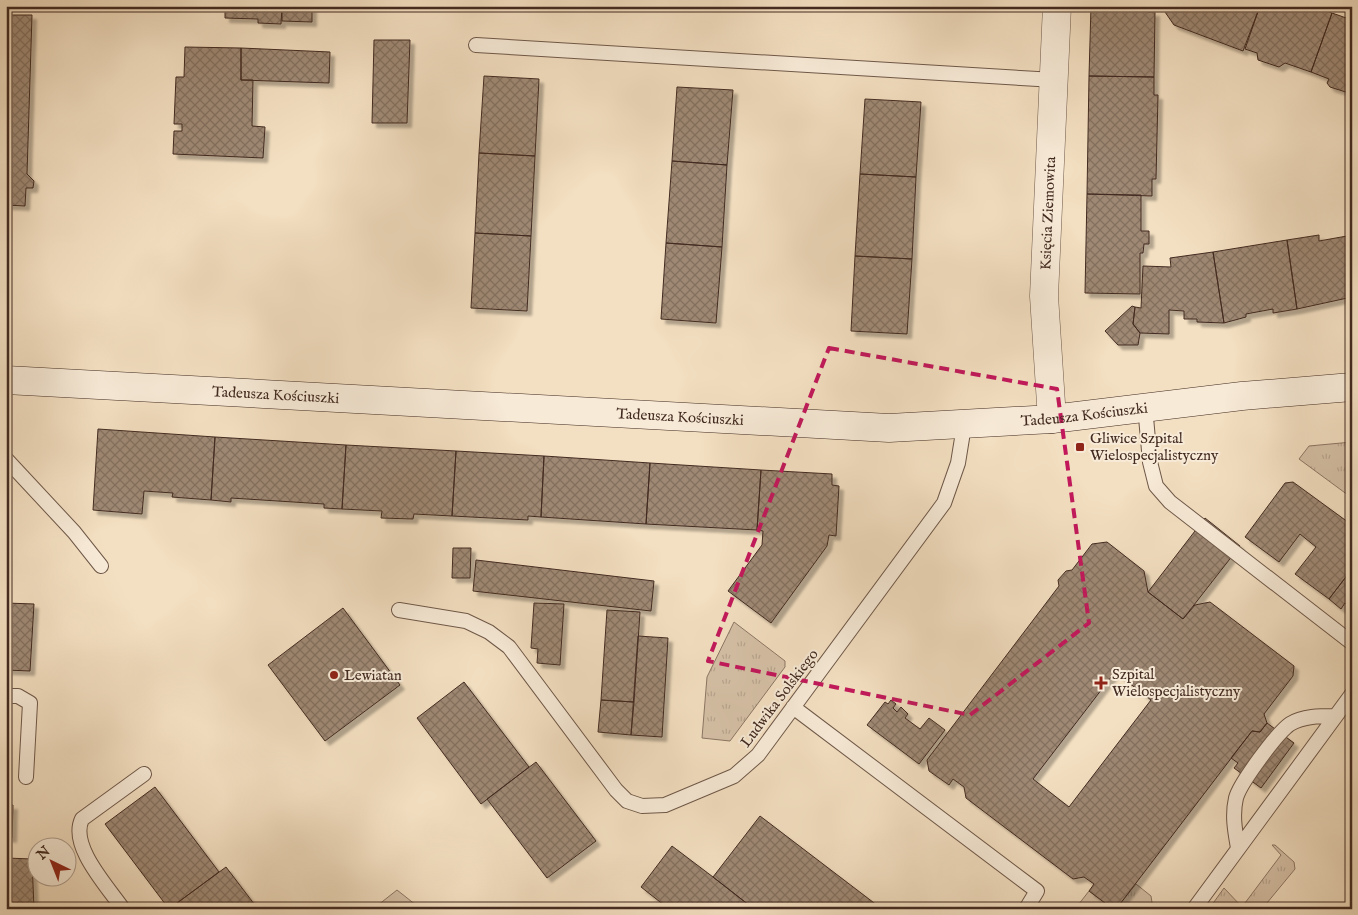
<svg xmlns="http://www.w3.org/2000/svg" width="1358" height="915" font-family="'IM FELL English',serif">
<style>
.grass{fill:url(#grass-tufts);stroke:#8c7664}
.green{fill:#d5c0a6;stroke:#8c7664}
.building{fill:url(#building-cross-hatch);stroke:#432b21;fill-rule:evenodd;filter:url(#shadow)}
.lines{fill:none;stroke-linecap:round;stroke-linejoin:round}
.lane-casing{stroke:#6f5849;stroke-width:16}
.street-casing{stroke:#6f5849;stroke-width:29}
.secondary-casing{stroke:#432b21;stroke-width:29}
.lane{stroke:#f7ead7;stroke-width:14}
.street{stroke:#f7ead7;stroke-width:28}
.secondary{stroke:#f7ead7;stroke-width:28}
.marked{fill:none;stroke:#c2185b;stroke-width:4;stroke-dasharray:10 6;stroke-linejoin:round}
.poi-dot{fill:#8f2418;stroke:#f7ead7;stroke-width:2}
.labels{text-anchor:middle;stroke-width:4;stroke-linejoin:round;paint-order:stroke}
.street-label{font-size:15px;fill:#432b21;stroke:#f7ead7}
.poi-label{font-size:15px;fill:#432b21;stroke:#f7ead7;text-anchor:start}
</style>
<defs>
<pattern id="grass-tufts" width="24" height="20" patternUnits="userSpaceOnUse" patternTransform="scale(1.25)"><rect width="24" height="20" fill="#d5c0a6"/><path d="M3 7l-1-3M5 7V3M7 7l1-3M15 17l-1-3M17 17v-4M19 17l1-3" fill="none" stroke="#b8a58f"/></pattern>
<pattern id="building-cross-hatch" width="8" height="8" patternUnits="userSpaceOnUse" patternTransform="scale(1.25)"><rect width="8" height="8" fill="#9f8974"/><path d="M0 0l8 8M0 8l8-8" fill="none" stroke="#83705f"/></pattern>
<filter id="shadow"><feDropShadow dx="4.5" dy="4.5" stdDeviation="1" flood-color="#0004"/></filter>
</defs>
<rect width="100%" height="100%" fill="#f3dfc1"/>
<filter id="stains"><feTurbulence type="fractalNoise" baseFrequency=".004" numOctaves="4"/><feColorMatrix values="0 0 0 0 .2 0 0 0 0 .09 0 0 0 0 .02 0 0 0 .5 -.17"/></filter>
<radialGradient id="worn" r=".72"><stop offset=".6" stop-color="#630" stop-opacity="0"/><stop offset="1" stop-color="#630" stop-opacity=".3"/></radialGradient>
<path class="grass" d="M 1352,442 L 1352,498 L 1299,459 L 1309,446 Z
M 734,622 L 785,661 L 785,667 L 730,741 L 702,738 L 707,677 Z
M 1272,845 L 1275,845 L 1294,862 L 1295,869 L 1262,909 L 1209,909 L 1224,888 L 1242,907 L 1281,855 Z
M 1136,884 L 1151,896 L 1153,909 L 1075,909 L 1089,891 L 1109,906 L 1120,904 Z"/>
<path class="green" d="M 397,890 L 421,909 L 373,909 Z"/>
<path class="building" d="M 225,6 L 282,6 L 281,24 L 258,23 L 258,19 L 225,18 Z
M 282,6 L 312,6 L 312,22 L 282,21 Z
M 1091,6 L 1149,6 L 1148,12 L 1155,12 L 1154,77 L 1089,76 Z
M 1167,6 L 1260,6 L 1243,51 L 1174,25 L 1165,12 Z
M 1260,6 L 1313,6 L 1332,13 L 1311,72 L 1285,63 L 1279,67 L 1258,60 L 1257,53 L 1245,49 Z
M 1332,13 L 1352,20 L 1352,94 L 1330,87 L 1327,83 L 1329,79 L 1311,72 Z
M 6,15 L 32,15 L 27,174 L 34,181 L 33,188 L 26,188 L 25,206 L 6,205 Z
M 374,40 L 410,40 L 407,123 L 372,123 Z
M 185,47 L 241,48 L 241,80 L 253,80 L 252,126 L 265,127 L 263,158 L 173,154 L 174,131 L 182,131 L 182,124 L 174,124 L 176,77 L 184,77 Z
M 241,48 L 330,52 L 329,83 L 241,80 Z
M 484,76 L 539,79 L 535,156 L 479,153 Z
M 1089,76 L 1154,77 L 1154,95 L 1158,95 L 1156,179 L 1152,179 L 1152,196 L 1087,194 Z
M 677,87 L 733,90 L 727,165 L 672,161 Z
M 865,99 L 921,102 L 916,177 L 860,174 Z
M 479,153 L 535,156 L 531,236 L 475,233 Z
M 672,161 L 727,165 L 722,247 L 666,243 Z
M 860,174 L 916,177 L 912,259 L 855,256 Z
M 1087,194 L 1141,195 L 1141,231 L 1149,231 L 1149,244 L 1144,244 L 1143,253 L 1140,253 L 1140,294 L 1085,293 Z
M 475,233 L 531,236 L 527,311 L 471,308 Z
M 1319,235 L 1319,241 L 1347,236 L 1352,243 L 1352,297 L 1297,309 L 1287,240 Z
M 1287,240 L 1297,309 L 1273,313 L 1273,309 L 1246,314 L 1246,317 L 1224,323 L 1213,252 Z
M 666,243 L 722,247 L 716,323 L 661,319 Z
M 1213,252 L 1224,323 L 1197,322 L 1197,319 L 1184,319 L 1184,311 L 1169,310 L 1169,334 L 1140,333 L 1133,324 L 1135,307 L 1141,308 L 1143,266 L 1171,267 L 1170,258 Z
M 855,256 L 912,259 L 907,334 L 851,331 Z
M 1132,306 L 1135,307 L 1133,324 L 1140,333 L 1138,345 L 1118,345 L 1105,331 Z
M 98,429 L 215,437 L 211,500 L 172,497 L 173,493 L 144,491 L 142,514 L 93,510 Z
M 215,437 L 346,445 L 342,509 L 324,508 L 324,504 L 231,498 L 231,502 L 211,500 Z
M 346,445 L 456,451 L 452,516 L 414,514 L 413,519 L 381,518 L 382,511 L 342,509 Z
M 456,451 L 544,456 L 541,517 L 528,516 L 528,520 L 452,516 Z
M 544,456 L 650,463 L 646,524 L 541,517 Z
M 650,463 L 761,470 L 757,530 L 646,524 Z
M 761,470 L 832,474 L 832,485 L 839,486 L 836,536 L 829,535 L 827,546 L 771,623 L 728,591 L 762,545 L 763,531 L 757,530 Z
M 1293,482 L 1352,525 L 1352,569 L 1329,599 L 1295,574 L 1316,547 L 1300,534 L 1279,562 L 1245,537 L 1285,483 Z
M 1205,518 L 1240,546 L 1183,619 L 1148,592 Z
M 1107,542 L 1144,571 L 1148,592 L 1183,619 L 1195,605 L 1210,602 L 1294,666 L 1293,676 L 1264,714 L 1267,723 L 1260,732 L 1252,731 L 1120,904 L 1109,906 L 1089,891 L 1094,884 L 1084,877 L 1073,879 L 966,798 L 964,787 L 953,779 L 949,785 L 929,771 L 927,760 L 1059,586 L 1058,580 L 1066,571 L 1072,570 L 1092,544 ZM 1115,672 L 1151,700 L 1069,807 L 1033,779 Z
M 453,548 L 471,548 L 470,578 L 452,578 Z
M 476,560 L 654,581 L 651,611 L 473,591 Z
M 1352,569 L 1352,604 L 1350,607 L 1345,603 L 1341,609 L 1329,599 Z
M 6,603 L 34,604 L 30,671 L 6,670 Z
M 534,603 L 564,604 L 560,665 L 537,663 L 538,649 L 531,648 Z
M 343,608 L 400,685 L 325,741 L 268,665 Z
M 607,610 L 640,612 L 634,702 L 601,700 Z
M 638,636 L 668,638 L 662,737 L 631,735 Z
M 464,682 L 529,767 L 481,804 L 417,718 Z
M 601,700 L 634,702 L 631,735 L 598,732 Z
M 891,700 L 896,704 L 893,708 L 897,712 L 901,707 L 908,714 L 905,718 L 920,729 L 929,718 L 945,730 L 919,764 L 867,725 L 885,702 L 888,704 Z
M 1267,723 L 1294,743 L 1261,788 L 1234,768 L 1238,763 L 1231,758 L 1252,731 L 1260,732 Z
M 536,762 L 596,841 L 547,878 L 487,799 Z
M 155,787 L 219,872 L 169,909 L 105,824 Z
M 6,805 L 13,805 L 12,838 L 6,837 Z
M 760,816 L 882,909 L 754,909 L 713,877 Z
M 672,846 L 713,877 L 754,909 L 691,909 L 683,903 L 678,909 L 669,909 L 641,887 Z
M 6,858 L 32,859 L 34,909 L 6,909 Z
M 226,867 L 258,909 L 182,909 L 177,903 Z"/>
<g class="lines">
<defs>
<path id="lane" d="M 476,45 L 1055,80
M 1145,406 L 1150,462 L 1156,486 L 1170,502 L 1352,643
M 6,459 L 74,532 L 101,566
M 399,610 L 466,621 L 489,632 L 509,647 L 616,790 L 627,801 L 642,806 L 665,805 L 734,776 L 758,755 L 944,503 L 958,463 L 964,426
M 6,696 L 18,696 L 30,703 L 26,777
M 793,707 L 1037,891 L 1026,909
M 1238,848 C 1235,831 1232,815 1236,798 C 1240,783 1277,733 1290,724 C 1303,716 1320,716 1335,716
M 123,909 C 108,887 69,846 82,819 L 144,774
M 1194,909 L 1352,694"/>
<g id="street">
<path id="s1" d="M 1052,419 L 1044,296 L 1057,6"/>
</g>
<g id="secondary">
<path id="s2" d="M 6,380 L 889,428 L 1052,419 L 1242,396 L 1352,387"/>
</g>
</defs>
<use href="#lane" class="lane-casing"/>
<use href="#street" class="street-casing"/>
<use href="#secondary" class="secondary-casing"/>
<use href="#lane" class="lane"/>
<use href="#street" class="street"/>
<use href="#secondary" class="secondary"/>
</g>
<path class="marked" d="M 829,348 L 1057,389 L 1089,623 L 970,715 L 708,661 Z"/>
<g class="poi-dot">
<rect x="1075" y="442" width="10" height="10" rx="2.5"/>
<circle cx="334" cy="675" r="5"/>
<path d="M1098.5 675.5h5v5h5v5h-5v5h-5v-5h-5v-5h5z"/>
</g>
<g class="labels">
<g class="street-label">
<text dy="5" stroke="none"><textPath href="#s1" startOffset="206">Księcia Ziemowita</textPath></text>
<text dy="5" stroke="none"><textPath href="#s2" startOffset="270">Tadeusza Kościuszki</textPath></text>
<text dy="5" stroke="none"><textPath href="#s2" startOffset="1080">Tadeusza Kościuszki</textPath></text>
<text dy="5" stroke="none"><textPath href="#s2" startOffset="675">Tadeusza Kościuszki</textPath></text>
<text transform="translate(779 698) rotate(-53)" y="5">Ludwika Solskiego</text>
</g>
<g class="poi-label">
<text x="1090" y="443">Gliwice Szpital<tspan x="1090" dy="17">Wielospecjalistyczny</tspan></text>
<text x="1112" y="679">Szpital<tspan x="1112" dy="17">Wielospecjalistyczny</tspan></text>
<text x="344" y="680">Lewiatan</text>
</g>
</g>
<rect width="1358" height="915" fill="none" stroke="#f3dfc1" stroke-width="25"/>
<rect x="8" y="8" width="1343" height="900" fill="none" stroke="#432b21" stroke-width="2.5"/>
<rect x="12" y="12" width="1333" height="890" fill="none" stroke="#432b21"/>
<g transform="translate(52 862) rotate(317)"><circle r="24" fill="#f7ead7" stroke="#af9e8e"/>
<path d="M0-4L9 19L0 12L-9 19Z" fill="#8f2418"/>
<text y="-8" font-size="14" font-weight="bold" text-anchor="middle" fill="#432b21">N</text>
</g>
<rect width="100%" height="100%" filter="url(#stains)"/>
<rect width="100%" height="100%" fill="url(#worn)"/>
</svg>
